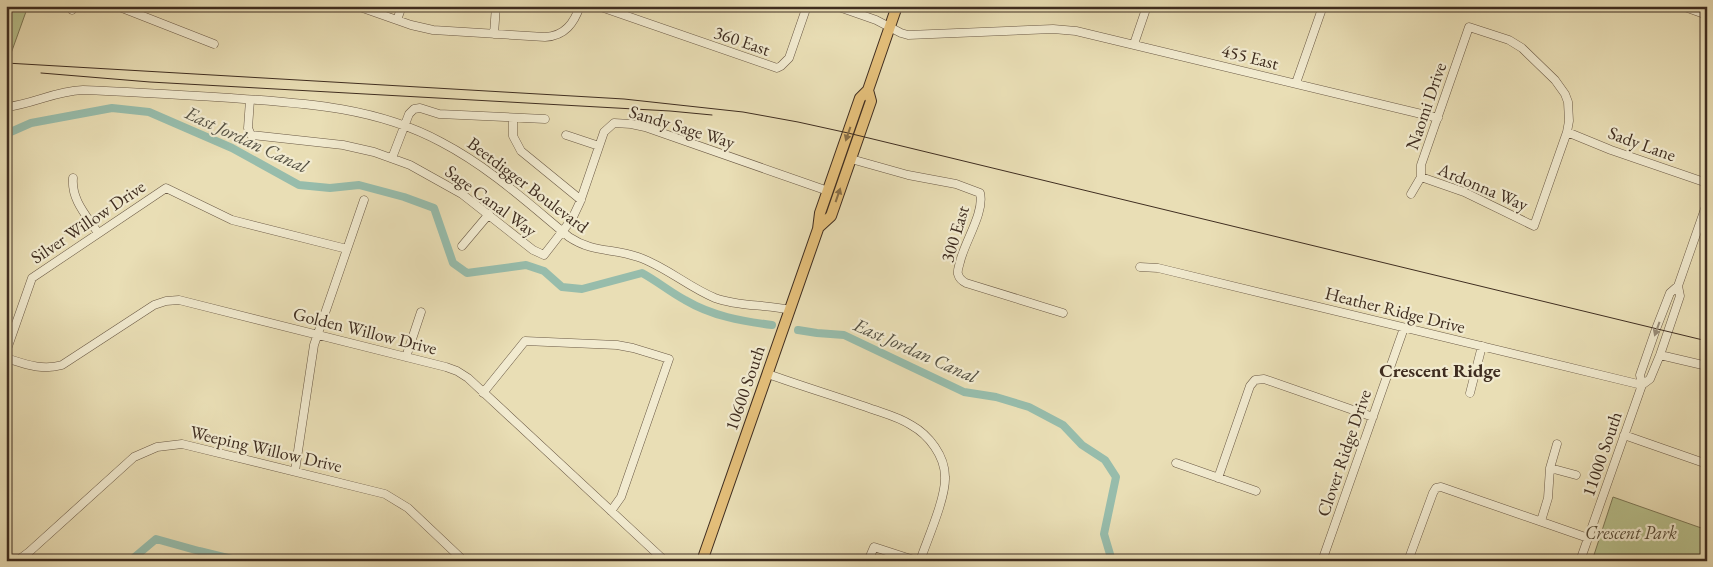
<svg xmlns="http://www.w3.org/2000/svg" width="1713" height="567" font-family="'EB Garamond',serif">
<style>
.green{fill:#b8c18d;stroke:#7c7756}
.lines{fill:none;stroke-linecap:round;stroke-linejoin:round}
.canal{stroke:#97bcab;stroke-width:8}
.minor-casing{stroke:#6a5945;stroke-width:9}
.major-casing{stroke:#3f2d20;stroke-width:12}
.minor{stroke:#f1eacf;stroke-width:8}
.major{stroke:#e4bf7a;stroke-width:10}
.tram{stroke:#3f2d20;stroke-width:1}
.oneway{fill:#896f48}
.oneway2{fill:#988c78}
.labels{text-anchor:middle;stroke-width:4.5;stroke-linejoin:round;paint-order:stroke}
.street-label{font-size:18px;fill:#3f2d20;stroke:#f1eacf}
.park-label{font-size:18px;font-style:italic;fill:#574b36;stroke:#f1eacf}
.water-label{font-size:19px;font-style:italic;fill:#555143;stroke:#f1eacf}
.neighbourhood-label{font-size:19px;font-weight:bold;fill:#3f2d20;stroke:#f1eacf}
</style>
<rect width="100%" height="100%" fill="#e9deb5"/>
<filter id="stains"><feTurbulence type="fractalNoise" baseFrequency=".004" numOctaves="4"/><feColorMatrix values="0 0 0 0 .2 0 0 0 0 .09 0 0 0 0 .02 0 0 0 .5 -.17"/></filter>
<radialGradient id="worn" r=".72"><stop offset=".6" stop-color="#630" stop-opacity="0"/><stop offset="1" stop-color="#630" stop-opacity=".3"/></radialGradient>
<path class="green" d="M 6,6 L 28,6 L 9,59 L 6,59 Z
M 1613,497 L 1707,530 L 1707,561 L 1592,561 Z"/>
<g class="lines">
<path class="canal" d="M 6,134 L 31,123 L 112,108 L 149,112 L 232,148 L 299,185 L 330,188 L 359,185 L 404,197 L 434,208 L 453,263 L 467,273 L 526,265 L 544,271 L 562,287 L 582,289 L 642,273 C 657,281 670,292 685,300 C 712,316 741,321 772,325
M 798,330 L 817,333 L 844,335 L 964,392 L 996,397 L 1029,407 L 1063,425 L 1082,445 L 1105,460 L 1116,477 L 1104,534 L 1112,561
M 130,561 L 156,539 L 199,551 L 240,561"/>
<defs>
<path id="minor" d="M 117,6 L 214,44
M 357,6 L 411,25 L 433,30 L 545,37 C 565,36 574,23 580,6
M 598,6 L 777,68 L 781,66 L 789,58 L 807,6
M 836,6 L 876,20 L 901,33 L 908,35 L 1053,29 L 1076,31 L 1438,118
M 1682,6 L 1707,15
M 72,10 L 74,6
M 397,20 L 402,6
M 494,34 L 496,6
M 1134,44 L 1147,6
M 1296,83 L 1323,6
M 250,100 L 248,128 L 251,135 L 343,145 L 374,152 L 410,165 L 462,194 L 533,250 L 544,255 L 572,219 L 580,202 L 604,132 L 614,123 L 631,124 L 645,127 L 828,191
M 6,107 C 34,104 54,91 83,90 C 133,92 182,95 231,98 C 304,103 376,107 441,142 C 489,167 528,203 569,237 C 593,253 612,248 638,257 C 665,266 688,287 715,298 C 739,307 765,304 790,310
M 513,118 L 513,136 L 521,151 L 581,200
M 1567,132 L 1611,150 L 1707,183
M 566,135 L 599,146
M 392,158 L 409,114 L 414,109 L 420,108 L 439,114 L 545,119
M 851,159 L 908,175 L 956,184 L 980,193 C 985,212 964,243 960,262 C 959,266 957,271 958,274 C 959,278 962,281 966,283 L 1063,313
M 73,178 C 71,200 87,216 98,233
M 1411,194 L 1421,177 L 1421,165 L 1469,27 L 1509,40 L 1522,48 L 1555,80 L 1565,94 L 1568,102 L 1569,121 L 1567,132 L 1534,226 L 1464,192 L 1421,177
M 462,246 L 489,214
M 1140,267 L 1158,268 L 1642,385
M 6,352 L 32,278 L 166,188 L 232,220 L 347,249
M 1660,355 L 1707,366
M 406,357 L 421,312
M 6,358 C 25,364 42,371 62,365 L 154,305 L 166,301 L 179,300 L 446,367 L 457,371 L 468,378 L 665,561
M 768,374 C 801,386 835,396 869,408 C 883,413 899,417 911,425 C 929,435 945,456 945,477 C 946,498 927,540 920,561
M 1642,385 L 1650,379 L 1660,355 L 1680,296 L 1678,286 L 1707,203
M 483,393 L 525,341 L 617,345 L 633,348 L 669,359 L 621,497 L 611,511
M 1470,393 L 1482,346
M 1624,435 L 1707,464
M 1176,463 L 1256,491
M 1550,468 L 1576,475
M 295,471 L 314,345 L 364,200
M 1218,478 L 1250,386 L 1255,380 L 1264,379 L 1373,417
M 1541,521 L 1548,498 L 1550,468 L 1557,444
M 17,561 L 29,552 L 134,457 L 157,447 L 182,444 L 385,494 L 408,508 L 464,561
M 868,561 L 874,547 L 917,561
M 1322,561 L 1404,328
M 1408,561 L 1433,493 L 1436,488 L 1441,487 L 1588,538
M 1580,561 L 1642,385 L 1640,375 L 1656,329 L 1670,293 L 1678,286"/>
<path id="major" d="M 819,227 L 831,216 L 871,101 L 868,90
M 702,561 L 818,229 L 820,213 L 860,98 L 868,90 L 897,6"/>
</defs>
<use href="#minor" class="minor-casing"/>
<use href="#major" class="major-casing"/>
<use href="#minor" class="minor"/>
<use href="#major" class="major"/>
<path class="tram" d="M 6,63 L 624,99 L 743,112 L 798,122 L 848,133 L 1707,341
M 41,73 L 150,82 L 670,111 L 712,115"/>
</g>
<defs><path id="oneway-solid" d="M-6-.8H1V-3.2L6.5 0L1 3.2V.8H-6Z" transform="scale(1.25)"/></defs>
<g class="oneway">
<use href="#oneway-solid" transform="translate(848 134) rotate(109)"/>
<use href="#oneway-solid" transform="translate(838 195) rotate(-71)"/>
</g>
<use class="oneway2" href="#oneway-solid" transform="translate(1657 329) rotate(110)"/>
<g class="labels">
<g class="street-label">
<text transform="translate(742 41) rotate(19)" y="6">360 East</text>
<text transform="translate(1250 57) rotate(14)" y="6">455 East</text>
<text transform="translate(1426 106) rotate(-71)" y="6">Naomi Drive</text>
<text transform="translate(682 127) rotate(17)" y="6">Sandy Sage Way</text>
<text transform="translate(1642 144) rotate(20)" y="6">Sady Lane</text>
<text transform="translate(528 185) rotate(37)" y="6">Beetdigger Boulevard</text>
<text transform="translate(1483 187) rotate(23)" y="6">Ardonna Way</text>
<text transform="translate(491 201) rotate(36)" y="6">Sage Canal Way</text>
<text transform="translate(88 222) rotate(-34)" y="6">Silver Willow Drive</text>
<text transform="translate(955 234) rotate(-73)" y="6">300 East</text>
<text transform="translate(1395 310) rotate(14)" y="6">Heather Ridge Drive</text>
<text transform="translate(365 331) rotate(14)" y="6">Golden Willow Drive</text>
<text transform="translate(745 388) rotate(-71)" y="6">10600 South</text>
<text transform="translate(266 449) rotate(13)" y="6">Weeping Willow Drive</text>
<text transform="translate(1344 453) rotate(-71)" y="6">Clover Ridge Drive</text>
<text transform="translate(1602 454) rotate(-71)" y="6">11000 South</text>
</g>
<g class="park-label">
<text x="1631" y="539">Crescent Park</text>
</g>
<g class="water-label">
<text transform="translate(247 139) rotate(25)" y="7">East Jordan Canal</text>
<text transform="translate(916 350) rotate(24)" y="7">East Jordan Canal</text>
</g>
<g class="neighbourhood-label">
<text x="1440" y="377">Crescent Ridge</text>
</g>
</g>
<rect width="1713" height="567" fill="none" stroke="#e9deb5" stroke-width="25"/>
<rect x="8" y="8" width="1698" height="552" fill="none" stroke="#3f2d20" stroke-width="2.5"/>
<rect x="12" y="12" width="1688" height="542" fill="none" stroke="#3f2d20"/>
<rect width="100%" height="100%" filter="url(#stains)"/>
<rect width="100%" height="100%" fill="url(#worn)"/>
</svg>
